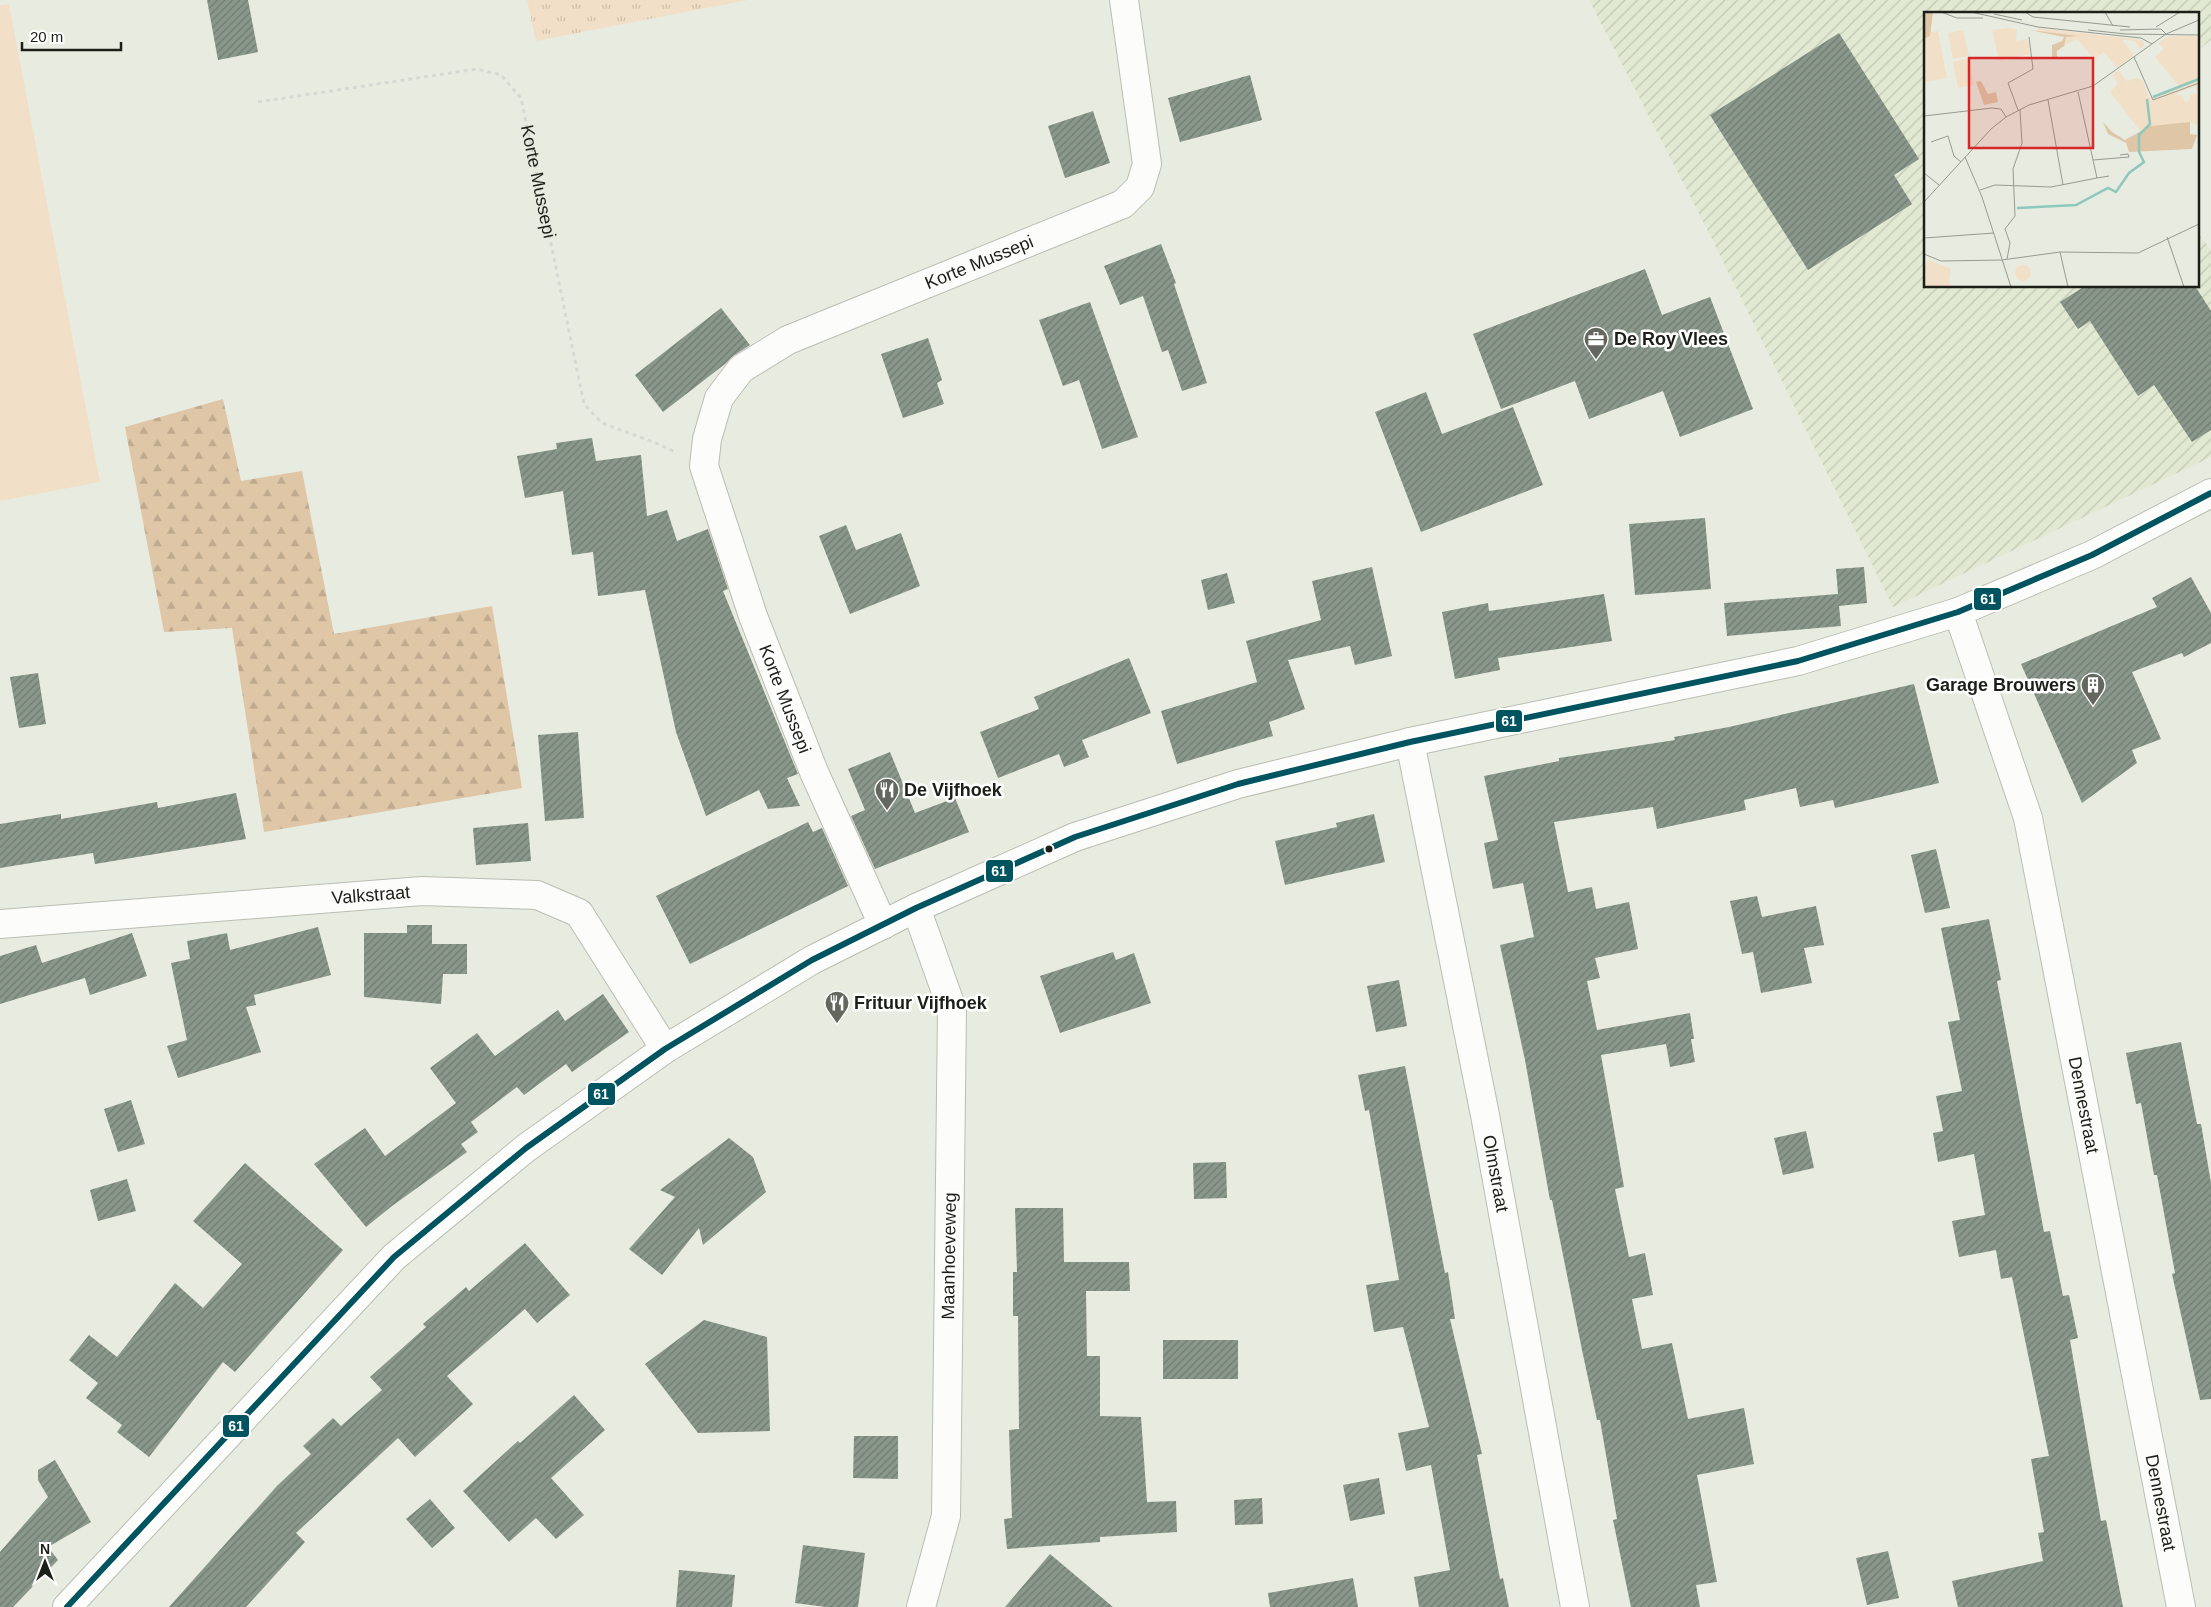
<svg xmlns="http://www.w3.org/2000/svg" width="2211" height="1607" font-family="Helvetica,sans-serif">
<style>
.industrial{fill:url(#industrial-furrows)}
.grass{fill:url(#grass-tufts)}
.forest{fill:url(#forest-firs)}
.garden{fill:#f2dfc7}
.building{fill:url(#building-hatch)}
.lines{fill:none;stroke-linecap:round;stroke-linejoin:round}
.minor-casing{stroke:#babdb3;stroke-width:30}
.major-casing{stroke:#babdb3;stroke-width:30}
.path{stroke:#d6d8d4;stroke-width:3;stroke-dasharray:4 4;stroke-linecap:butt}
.minor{stroke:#fcfcfa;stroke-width:28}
.major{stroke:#fcfcfa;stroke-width:28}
.bus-1-casing{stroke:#fff;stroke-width:10}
.bus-1{stroke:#005460;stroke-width:6}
.bus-dot{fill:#1c1f17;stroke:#fff;stroke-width:2}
.labels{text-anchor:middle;stroke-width:5;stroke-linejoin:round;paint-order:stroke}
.street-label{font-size:18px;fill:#1c1f17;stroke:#fff}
.poi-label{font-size:18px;font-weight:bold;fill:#1c1f17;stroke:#fff;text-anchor:start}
.inset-river{fill:none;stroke:#8ec8bc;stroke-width:2.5}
.inset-road{fill:none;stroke:#969a90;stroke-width:1}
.view{fill:#d62828;fill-opacity:0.15;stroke:#d62828;stroke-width:2.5}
.inset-edge{fill:none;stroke:#1c1f17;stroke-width:2.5}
.line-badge{stroke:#fff;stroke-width:2}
.badge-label{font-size:14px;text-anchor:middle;font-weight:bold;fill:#fff}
</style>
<defs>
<pattern id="industrial-furrows" width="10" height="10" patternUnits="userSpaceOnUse" patternTransform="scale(1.25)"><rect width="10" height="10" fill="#e1e9d2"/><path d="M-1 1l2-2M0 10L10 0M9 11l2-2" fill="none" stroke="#c0c7b4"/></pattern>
<pattern id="grass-tufts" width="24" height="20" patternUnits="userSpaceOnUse" patternTransform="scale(1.25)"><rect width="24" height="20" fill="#f2dfc7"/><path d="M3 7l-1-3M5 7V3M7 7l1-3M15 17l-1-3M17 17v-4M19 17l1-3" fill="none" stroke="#cfbfaa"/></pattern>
<pattern id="forest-firs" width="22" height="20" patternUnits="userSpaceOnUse" patternTransform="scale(1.25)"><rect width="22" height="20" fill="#dfc6a7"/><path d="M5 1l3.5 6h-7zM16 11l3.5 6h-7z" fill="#bfaa8f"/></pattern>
<pattern id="building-hatch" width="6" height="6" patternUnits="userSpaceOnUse" patternTransform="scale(1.25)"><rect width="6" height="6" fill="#8a978b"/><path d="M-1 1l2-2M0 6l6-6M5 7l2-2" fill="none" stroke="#707b71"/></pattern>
</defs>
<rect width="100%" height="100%" fill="#e8ece0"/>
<path class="industrial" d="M 1589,0 L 2211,0 L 2211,40 L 2197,51 L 2197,14 L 1925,14 L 1925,286 L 2197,286 L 2197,232 L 2211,250 L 2211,457 L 1893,607 L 1709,233 Z"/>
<path class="grass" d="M 527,0 L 748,0 L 536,41 Z"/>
<path class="forest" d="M 223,399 L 241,481 L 302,471 L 334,634 L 492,606 L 522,788 L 264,832 L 232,628 L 164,632 L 125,427 Z"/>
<path class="garden" d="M 9,4 L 100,482 L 0,501 L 0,5 Z"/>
<path class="building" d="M 207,0 L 248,0 L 258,52 L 218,60 Z
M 1839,33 L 1919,159 L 1894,175 L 1912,204 L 1808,270 L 1710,115 Z
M 1250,75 L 1262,120 L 1180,142 L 1168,98 Z
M 1093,111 L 1110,163 L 1065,178 L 1048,126 Z
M 1161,244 L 1176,283 L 1174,284 L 1207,383 L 1182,391 L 1168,350 L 1162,352 L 1143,296 L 1120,305 L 1104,266 Z
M 1645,269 L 1662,315 L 1710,297 L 1753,409 L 1680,437 L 1663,391 L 1589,419 L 1575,381 L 1501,409 L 1473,334 Z
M 2085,286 L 2195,286 L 2211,311 L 2211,430 L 2192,442 L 2154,385 L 2138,396 L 2090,321 L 2078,329 L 2060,302 Z
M 1090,302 L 1138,437 L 1102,449 L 1079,380 L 1063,386 L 1039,320 Z
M 721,308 L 750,345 L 733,356 L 725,364 L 663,412 L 635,375 Z
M 928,338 L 942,380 L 937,383 L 944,404 L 903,418 L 881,354 Z
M 1426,392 L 1442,434 L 1513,407 L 1543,485 L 1421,532 L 1375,412 Z
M 592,438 L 596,461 L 641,455 L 647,516 L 667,510 L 677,541 L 708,529 L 728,589 L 723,591 L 798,774 L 787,778 L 800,806 L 768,809 L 759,790 L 706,816 L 676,732 L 645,590 L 598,596 L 593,552 L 572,555 L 563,491 L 525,498 L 517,456 L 557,449 L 556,443 Z
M 1705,518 L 1711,589 L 1635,595 L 1629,524 Z
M 846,525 L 856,550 L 901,533 L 920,586 L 850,614 L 819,536 Z
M 1372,567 L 1392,656 L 1355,665 L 1350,646 L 1288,660 L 1305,709 L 1269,722 L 1273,736 L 1177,764 L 1161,711 L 1257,682 L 1246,641 L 1321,620 L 1312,581 Z
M 1864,567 L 1867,603 L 1839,606 L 1841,626 L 1727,636 L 1724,603 L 1838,594 L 1836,569 Z
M 1227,573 L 1235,603 L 1208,610 L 1201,580 Z
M 2191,577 L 2211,613 L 2211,643 L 2184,657 L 2182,653 L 2132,672 L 2161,739 L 2132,750 L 2137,763 L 2082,803 L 2021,664 L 2157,607 L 2152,598 Z
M 1604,594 L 1612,641 L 1498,658 L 1500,670 L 1455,679 L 1442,612 L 1488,603 L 1489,611 Z
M 1129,658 L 1151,713 L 1082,740 L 1089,757 L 1064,767 L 1059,754 L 998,778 L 980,732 L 1039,709 L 1034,697 Z
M 38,673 L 46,724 L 19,728 L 10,677 Z
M 1914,684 L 1939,783 L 1835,808 L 1833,800 L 1800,807 L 1796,788 L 1744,800 L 1746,810 L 1657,829 L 1653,807 L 1554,822 L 1568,892 L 1592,887 L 1596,909 L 1629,902 L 1638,949 L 1595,958 L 1600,978 L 1587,981 L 1597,1030 L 1690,1013 L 1694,1039 L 1691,1039 L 1695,1062 L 1670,1067 L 1666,1044 L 1601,1055 L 1624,1187 L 1615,1189 L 1629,1257 L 1645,1253 L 1653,1295 L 1632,1299 L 1642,1349 L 1672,1343 L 1688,1419 L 1744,1408 L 1754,1464 L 1697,1475 L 1717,1582 L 1696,1585 L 1700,1607 L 1631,1607 L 1613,1520 L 1617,1519 L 1600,1420 L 1597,1420 L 1582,1350 L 1552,1200 L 1550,1200 L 1525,1060 L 1500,945 L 1534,937 L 1523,883 L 1493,889 L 1484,843 L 1498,840 L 1484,776 L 1559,761 L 1559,758 L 1675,740 L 1674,737 L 1729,727 Z
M 578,732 L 584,818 L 545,821 L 538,735 Z
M 890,752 L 915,813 L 955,798 L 969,832 L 875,869 L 851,816 L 865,810 L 848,769 Z
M 236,793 L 246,839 L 95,864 L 93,853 L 0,868 L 0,824 L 61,814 L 61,819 L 157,802 L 158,808 Z
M 1374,814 L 1385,862 L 1285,885 L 1275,841 L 1337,827 L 1336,823 Z
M 808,822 L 813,832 L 822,828 L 848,886 L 690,964 L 656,896 Z
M 528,823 L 531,861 L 476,865 L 473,828 Z
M 1936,849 L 1950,908 L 1925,913 L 1911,855 Z
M 1757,896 L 1762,917 L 1816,906 L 1824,945 L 1804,948 L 1812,983 L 1761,993 L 1753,952 L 1742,954 L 1730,901 Z
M 1989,919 L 2001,980 L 1997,981 L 2044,1232 L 2050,1231 L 2063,1296 L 2069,1295 L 2078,1338 L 2070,1340 L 2101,1521 L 2106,1520 L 2123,1607 L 1958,1607 L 1952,1581 L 2043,1561 L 2038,1533 L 2044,1532 L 2031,1459 L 2049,1456 L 2012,1277 L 2001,1279 L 1996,1250 L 1959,1257 L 1952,1221 L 1985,1215 L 1974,1154 L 1938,1162 L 1933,1133 L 1943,1131 L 1936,1096 L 1962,1091 L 1948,1022 L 1960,1020 L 1941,928 Z
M 407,925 L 432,925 L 432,944 L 467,944 L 467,974 L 443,974 L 441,1004 L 364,997 L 364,933 L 407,933 Z
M 318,927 L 331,975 L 254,995 L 256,1005 L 246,1007 L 261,1052 L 178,1078 L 167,1046 L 187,1040 L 171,963 L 190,959 L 187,941 L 227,933 L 230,950 Z
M 132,933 L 147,976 L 90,995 L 85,978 L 0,1004 L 0,956 L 36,945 L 42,963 Z
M 1113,952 L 1116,960 L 1134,953 L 1151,1003 L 1060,1033 L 1040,976 Z
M 1399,980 L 1407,1026 L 1376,1032 L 1367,986 Z
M 603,994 L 629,1032 L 572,1072 L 566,1064 L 524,1095 L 517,1087 L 471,1122 L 478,1132 L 461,1144 L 467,1152 L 392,1206 L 366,1227 L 314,1164 L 365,1128 L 385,1156 L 456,1103 L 430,1068 L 477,1033 L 495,1056 L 558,1010 L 565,1021 Z
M 2181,1042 L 2197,1124 L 2201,1124 L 2211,1183 L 2211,1399 L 2200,1400 L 2172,1274 L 2175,1273 L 2157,1175 L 2154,1175 L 2141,1103 L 2136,1104 L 2126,1053 Z
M 1405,1066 L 1445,1273 L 1448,1272 L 1455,1319 L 1450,1319 L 1482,1454 L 1477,1455 L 1500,1579 L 1503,1578 L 1509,1607 L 1419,1607 L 1414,1577 L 1450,1570 L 1431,1465 L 1406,1471 L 1398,1433 L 1429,1427 L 1403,1327 L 1374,1332 L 1366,1285 L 1399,1280 L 1369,1110 L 1365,1111 L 1358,1075 Z
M 131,1100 L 145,1144 L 118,1152 L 104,1109 Z
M 1806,1131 L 1814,1168 L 1783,1175 L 1774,1138 Z
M 729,1138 L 753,1157 L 766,1192 L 703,1245 L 699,1228 L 662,1275 L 629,1249 L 675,1197 L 660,1190 Z
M 1226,1162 L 1227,1198 L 1194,1199 L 1193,1163 Z
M 245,1163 L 343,1250 L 235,1372 L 223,1362 L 149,1457 L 117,1432 L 122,1425 L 86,1398 L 98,1383 L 69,1360 L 89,1335 L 117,1357 L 175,1283 L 203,1308 L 242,1264 L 193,1221 Z
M 127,1179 L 136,1211 L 98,1221 L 90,1190 Z
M 1015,1208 L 1063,1208 L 1064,1262 L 1129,1262 L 1130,1291 L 1086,1291 L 1087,1356 L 1100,1356 L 1100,1416 L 1141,1417 L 1147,1502 L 1176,1501 L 1177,1532 L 1100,1537 L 1100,1542 L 1007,1549 L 1004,1519 L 1012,1518 L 1009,1430 L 1019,1429 L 1018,1316 L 1013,1316 L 1013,1272 L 1017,1272 Z
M 525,1243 L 570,1295 L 537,1323 L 525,1309 L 447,1376 L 473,1404 L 415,1457 L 398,1438 L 296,1533 L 305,1542 L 246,1607 L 169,1607 L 277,1486 L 311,1454 L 303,1446 L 333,1418 L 341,1426 L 382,1390 L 370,1377 L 426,1327 L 423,1324 L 466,1287 L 469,1291 Z
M 704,1320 L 767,1337 L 770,1431 L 698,1433 L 645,1364 Z
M 1163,1340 L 1238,1340 L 1238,1379 L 1163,1379 Z
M 574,1395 L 605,1430 L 551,1478 L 584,1515 L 556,1539 L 536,1518 L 509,1542 L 463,1491 L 518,1441 L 520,1443 Z
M 854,1436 L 898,1436 L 898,1479 L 853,1478 Z
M 55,1460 L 91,1522 L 48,1547 L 58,1560 L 13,1607 L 0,1607 L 0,1552 L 48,1497 L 38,1480 L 38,1470 Z
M 1379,1478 L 1385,1514 L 1350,1521 L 1343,1485 Z
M 1262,1498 L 1263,1524 L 1235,1525 L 1234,1500 Z
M 430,1499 L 455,1528 L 432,1548 L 406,1519 Z
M 803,1545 L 865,1553 L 858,1607 L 826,1607 L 795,1603 Z
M 1888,1551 L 1899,1598 L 1867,1605 L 1856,1558 Z
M 1050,1554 L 1113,1607 L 1005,1607 Z
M 679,1570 L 735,1575 L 732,1607 L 676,1607 Z
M 1353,1578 L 1358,1607 L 1270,1607 L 1268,1593 Z"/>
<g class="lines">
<defs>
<g id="minor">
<path id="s2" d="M 1958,612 L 2028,818 L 2181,1607"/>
<path id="s3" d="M 1410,742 L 1485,1115 L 1575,1607"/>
<path d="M 916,908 L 952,1009 L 946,1516 L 921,1607"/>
<path id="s4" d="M 0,924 L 422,891 L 537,895 L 579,913 L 665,1049"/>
<path id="s5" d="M 883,925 L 814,772 L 753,616 L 704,466 L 707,439 L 719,398 L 741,369 L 788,340 L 1123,204 L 1140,187 L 1147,164 L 1124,0"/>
</g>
<path id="major" d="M 67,1607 L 394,1257 L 526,1148 L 665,1049 L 812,960 L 916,908 L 1075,837 L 1238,784 L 1410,742 L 1798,661 L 1958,612 L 2092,555 L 2211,493"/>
</defs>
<use href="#minor" class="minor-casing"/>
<use href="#major" class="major-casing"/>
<path class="path" id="s1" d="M 258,102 L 477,69 L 501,75 L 521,98 L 584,404 L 602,423 L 656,443 L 675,452"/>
<use href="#minor" class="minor"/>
<use href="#major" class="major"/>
<defs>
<path id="bus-1" d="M 67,1607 L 394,1257 L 526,1148 L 665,1049 L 812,960 L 916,908 L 1075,837 L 1238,784 L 1410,742 L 1798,661 L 1958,612 L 2092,555 L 2211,493"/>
</defs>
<use href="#bus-1" class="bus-1-casing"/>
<use href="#bus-1" class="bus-1"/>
</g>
<defs>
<symbol id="office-pin" viewBox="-11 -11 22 30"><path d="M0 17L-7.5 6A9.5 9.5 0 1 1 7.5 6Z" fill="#63675d" stroke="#fff"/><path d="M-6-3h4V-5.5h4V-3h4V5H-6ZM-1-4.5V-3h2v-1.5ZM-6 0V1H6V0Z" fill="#fff"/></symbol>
<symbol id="building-pin" viewBox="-11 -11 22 30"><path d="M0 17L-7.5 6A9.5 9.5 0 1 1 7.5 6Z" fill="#63675d" stroke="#fff"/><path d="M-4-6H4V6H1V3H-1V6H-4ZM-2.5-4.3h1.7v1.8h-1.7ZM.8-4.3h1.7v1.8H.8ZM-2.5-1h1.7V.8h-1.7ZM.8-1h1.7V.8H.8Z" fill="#fff"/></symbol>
<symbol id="restaurant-pin" viewBox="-11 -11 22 30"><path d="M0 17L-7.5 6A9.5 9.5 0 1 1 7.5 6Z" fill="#63675d" stroke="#fff"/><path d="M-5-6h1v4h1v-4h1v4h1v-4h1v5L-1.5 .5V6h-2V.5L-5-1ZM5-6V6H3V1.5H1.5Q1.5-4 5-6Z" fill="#fff"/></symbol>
</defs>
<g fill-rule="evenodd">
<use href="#office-pin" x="1582" y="325" width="28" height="38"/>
<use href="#building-pin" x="2079" y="671" width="28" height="38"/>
<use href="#restaurant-pin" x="873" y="776" width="28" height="38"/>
<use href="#restaurant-pin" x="823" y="989" width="28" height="38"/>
</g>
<circle class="bus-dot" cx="1049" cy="849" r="4.5"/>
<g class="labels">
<g class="street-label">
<text dy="6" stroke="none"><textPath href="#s1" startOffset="362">Korte Mussepi</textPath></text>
<text dy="6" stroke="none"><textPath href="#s5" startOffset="861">Korte Mussepi</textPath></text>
<text transform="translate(785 699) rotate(69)" y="6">Korte Mussepi</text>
<text dy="6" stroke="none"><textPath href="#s4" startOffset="372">Valkstraat</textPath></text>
<text dy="6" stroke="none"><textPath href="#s2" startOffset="510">Dennestraat</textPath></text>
<text dy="6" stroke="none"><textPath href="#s3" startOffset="440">Olmstraat</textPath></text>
<text transform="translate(949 1256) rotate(-89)" y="6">Maanhoeveweg</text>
<text dy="6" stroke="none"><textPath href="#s2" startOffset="915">Dennestraat</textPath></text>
</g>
<g class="poi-label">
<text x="1614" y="345">De Roy Vlees</text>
<text x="2076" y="691" text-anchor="end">Garage Brouwers</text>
<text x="904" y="796">De Vijfhoek</text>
<text x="854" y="1009">Frituur Vijfhoek</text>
</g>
</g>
<g transform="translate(1924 12)">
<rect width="275" height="275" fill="#e8ece0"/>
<path d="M 85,16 L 93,17 L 92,29 L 104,27 L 106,42 L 75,49 L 68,18 ZM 114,16 L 219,28 L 220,34 L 216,37 L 211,29 L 198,28 L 210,43 L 193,56 L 180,40 L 170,47 L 153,27 L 140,34 L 142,25 L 153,24 L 114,19 ZM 14,19 L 23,66 L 0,70 L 0,27 L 6,24 L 6,20 ZM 244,24 L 275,24 L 275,114 L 266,110 L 226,114 L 218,121 L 186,80 L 194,72 L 188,62 L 195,58 L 202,69 L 214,66 L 219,69 L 225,86 L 256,75 L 231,45 L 240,37 L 234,31 ZM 271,74 L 273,81 L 266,83 L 266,88 L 261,90 L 258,83 L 254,84 L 253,81 ZM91 261a8 8 0 1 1 16 0a8 8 0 1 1-16 0Z" fill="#f2dfc7" fill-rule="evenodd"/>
<path d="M 9,0 L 6,24 L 0,27 L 0,1 ZM 105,18 L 114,19 L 154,24 L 142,25 L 140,34 L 133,39 L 133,46 L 128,45 L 128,33 L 138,29 L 140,25 ZM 57,69 L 64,82 L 72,80 L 74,90 L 60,93 L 52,70 ZM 179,110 L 188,120 L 201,128 L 226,114 L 266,110 L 266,122 L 273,123 L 268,137 L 205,140 L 202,131 L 184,122 Z" fill="#dfc6a7"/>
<path d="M 6,248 L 27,257 L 25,270 L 28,275 L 0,275 L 0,254 Z" fill="#f2dfc7"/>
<path d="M 39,18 L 45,44 L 29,47 L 24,21 ZM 45,46 L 50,73 L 34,76 L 29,50 Z" fill="#f2dfc7"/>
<path class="inset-river" d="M 229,85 L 275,67M 93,196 L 152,193 L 184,176 L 192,180 L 205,161 L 220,150 L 215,140 L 215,123 L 226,112 L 223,87"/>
<path class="inset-road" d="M 17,0 L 33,6 L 59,6M 47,0 L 114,15 L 217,26 L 228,32M 101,0 L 109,5 L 206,15M 181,0 L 189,14M 70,2 L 98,8M 232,15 L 256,0M 164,18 L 202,22M 196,18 L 237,17 L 242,22M 202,22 L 275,23M 242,22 L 275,8M 210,45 L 229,88 L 275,71M 154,80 L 173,166 L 185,164M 124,88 L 139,173M 94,98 L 84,71 L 109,57 L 105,25M 0,104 L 68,96 L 77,97 L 82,105M 7,130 L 24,124 L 30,144 L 37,150M 41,145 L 58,185 L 87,275M 169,148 L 205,145 L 204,142 L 196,143M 0,161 L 15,173M 56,178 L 71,173 L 127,175 L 173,166M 0,190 L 67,117 L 82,105 L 105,93 L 169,74 L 242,22M 243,225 L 260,275M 0,226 L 70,221M 136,240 L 144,275M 0,242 L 17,249 L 78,248 L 136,240 L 214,241 L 275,212M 83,247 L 86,231 L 81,217 L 91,204 L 89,157 L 98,131 L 96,98"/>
<path class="view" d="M 45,46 L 169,46 L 169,136 L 45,136 Z"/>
<rect width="275" height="275" class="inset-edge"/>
</g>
<g class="line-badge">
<rect x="1973" y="587" width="29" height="24" rx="5" fill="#005460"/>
<rect x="1495" y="709" width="28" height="24" rx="5" fill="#005460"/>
<rect x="985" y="859" width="29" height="24" rx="5" fill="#005460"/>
<rect x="587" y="1082" width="29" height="24" rx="5" fill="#005460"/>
<rect x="222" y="1414" width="28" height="24" rx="5" fill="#005460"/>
</g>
<g class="badge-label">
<text x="1988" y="604">61</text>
<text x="1509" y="726">61</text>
<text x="999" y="876">61</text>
<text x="601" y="1099">61</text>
<text x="236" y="1431">61</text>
</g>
<g transform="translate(45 1562)" stroke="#ffffff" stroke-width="4" paint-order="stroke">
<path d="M0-4L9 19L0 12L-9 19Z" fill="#1c1f17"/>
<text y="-8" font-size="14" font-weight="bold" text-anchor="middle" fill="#1c1f17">N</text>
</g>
<path d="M22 42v8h99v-8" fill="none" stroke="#1c1f17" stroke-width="2.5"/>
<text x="30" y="42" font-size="15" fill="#1c1f17" stroke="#ffffff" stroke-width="4" paint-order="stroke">20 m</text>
</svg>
